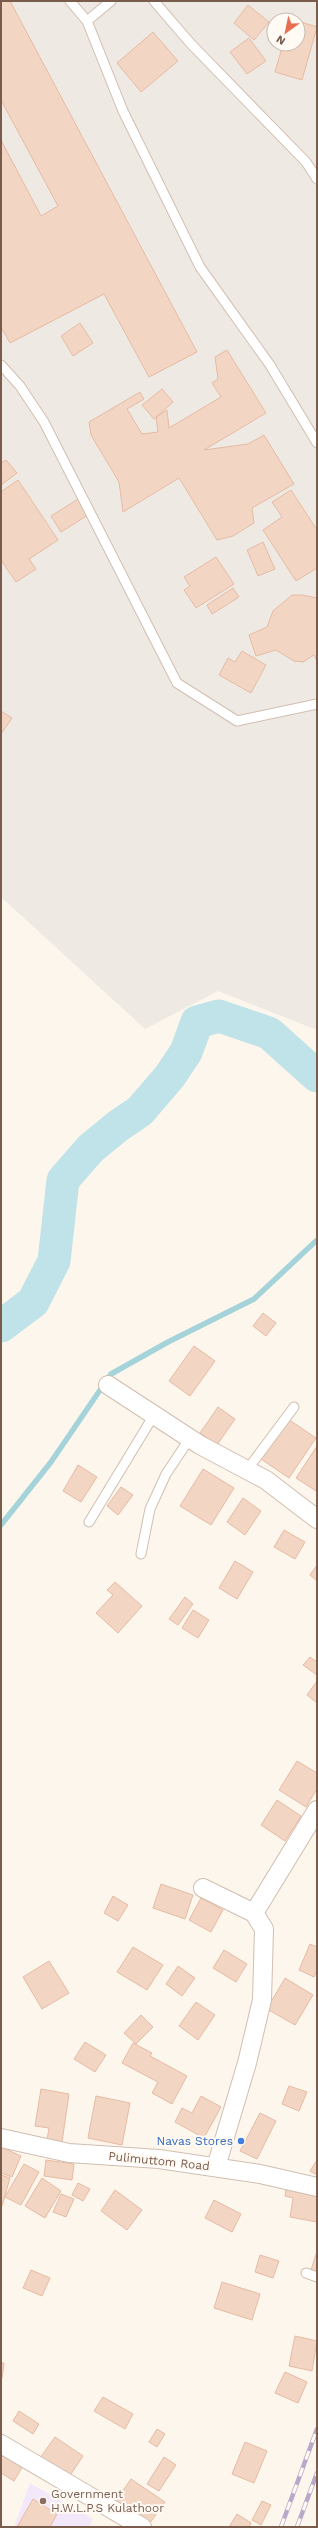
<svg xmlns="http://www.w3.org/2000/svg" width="318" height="2528" font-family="'Work Sans',sans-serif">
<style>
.industrial{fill:#efe9e4;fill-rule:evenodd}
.education{fill:#f3e8fa}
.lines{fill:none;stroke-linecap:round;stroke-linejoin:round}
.stream{stroke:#a5d3da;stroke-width:5.5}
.river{stroke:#bfe3e8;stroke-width:33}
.building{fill:#f3d5c3;stroke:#e6bba3}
.service-casing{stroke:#d1beb0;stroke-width:11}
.minor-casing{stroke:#d1beb0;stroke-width:20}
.service{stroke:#fff;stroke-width:9}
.minor{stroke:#fff;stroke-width:18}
.rail-casing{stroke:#b9a8c9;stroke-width:4.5}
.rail{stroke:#fffaf3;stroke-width:3;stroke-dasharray:9;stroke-linecap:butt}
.shop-dot{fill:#3f7fe0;stroke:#fffaf3;stroke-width:1.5}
.education-dot{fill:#8d6e63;stroke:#fffaf3;stroke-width:1.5}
.labels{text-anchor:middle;stroke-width:4;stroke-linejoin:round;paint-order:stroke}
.shop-label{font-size:12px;fill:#366cbe;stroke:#fffaf3;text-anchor:end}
.street-label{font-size:12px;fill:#7a5c4d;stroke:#fffaf3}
.education-label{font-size:12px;fill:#785e54;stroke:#fffaf3;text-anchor:start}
</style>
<rect width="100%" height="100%" fill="#fdf6ec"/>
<path class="industrial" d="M 1,1 L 317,1 L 317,1030 L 218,991 L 145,1029 L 1,897 ZM 274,20 L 298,20 L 298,44 L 274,44 Z"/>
<path class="education" d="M 30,2483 L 93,2519 L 89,2527 L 14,2527 Z"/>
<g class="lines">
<path class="stream" d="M 1,1525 L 51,1462 L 111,1374 L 168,1342 L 254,1299 L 317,1240"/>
<path class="river" d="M 1,1326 L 33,1302 L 54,1261 L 63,1180 L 91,1148 L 118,1126 L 140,1111 L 170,1076 L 186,1052 L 197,1022 L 219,1016 L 269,1033 L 317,1076"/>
</g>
<path class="building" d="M 1,1 L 10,1 L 197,352 L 149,377 L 104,294 L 10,343 L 1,327 L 1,140 L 41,216 L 58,206 L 1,100 Z
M 248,5 L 269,22 L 254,40 L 234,23 Z
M 298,21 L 317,27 L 302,80 L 275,72 L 283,44 L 298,44 Z
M 153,32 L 178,61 L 141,92 L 117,63 Z
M 249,38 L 266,61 L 247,74 L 230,52 Z
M 80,323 L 93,343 L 73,356 L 61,336 Z
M 227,350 L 266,413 L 204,450 L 248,444 L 264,435 L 294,484 L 252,508 L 254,523 L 233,536 L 217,540 L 179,478 L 123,512 L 119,482 L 91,435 L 89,422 L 140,392 L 144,399 L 127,409 L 142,434 L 158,432 L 156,417 L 167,410 L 169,428 L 221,397 L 212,383 L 218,379 L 215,357 Z
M 162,389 L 173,402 L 154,419 L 142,405 Z
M 6,460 L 17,473 L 1,485 L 1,463 Z
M 18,480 L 58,540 L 29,559 L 36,569 L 16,582 L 1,560 L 1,492 Z
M 291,490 L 317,530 L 317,568 L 296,581 L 263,530 L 282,517 L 272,502 Z
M 78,499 L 88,515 L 61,532 L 51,516 Z
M 263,542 L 275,569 L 258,576 L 247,550 Z
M 216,557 L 234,584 L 196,608 L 184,590 L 190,586 L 184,577 Z
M 233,588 L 239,597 L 212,614 L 207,605 Z
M 292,595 L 302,595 L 317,598 L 317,661 L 314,655 L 303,662 L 294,661 L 276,650 L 256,656 L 249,635 L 267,627 L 273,611 Z
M 242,651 L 266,665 L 251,693 L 219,675 L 228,658 L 235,662 Z
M 1,711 L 12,718 L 1,734 Z
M 263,1313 L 276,1323 L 266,1336 L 253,1326 Z
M 194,1346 L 215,1361 L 190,1396 L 169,1381 Z
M 218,1407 L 235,1419 L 217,1445 L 200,1433 Z
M 288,1419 L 316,1438 L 289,1478 L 261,1459 Z
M 317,1446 L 317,1489 L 316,1491 L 296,1478 Z
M 78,1465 L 97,1477 L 81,1502 L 63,1491 Z
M 203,1469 L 234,1488 L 211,1525 L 180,1506 Z
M 121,1487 L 133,1495 L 118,1515 L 107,1506 Z
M 243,1498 L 261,1511 L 245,1535 L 227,1522 Z
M 284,1530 L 305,1542 L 295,1559 L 274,1547 Z
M 235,1561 L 253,1572 L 237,1599 L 219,1588 Z
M 317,1565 L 317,1581 L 310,1575 Z
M 115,1582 L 142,1606 L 118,1633 L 96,1613 L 113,1595 L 107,1590 Z
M 185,1597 L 193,1604 L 178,1625 L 169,1619 Z
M 193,1610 L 209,1620 L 198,1638 L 182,1628 Z
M 310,1657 L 317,1662 L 317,1675 L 303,1665 Z
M 317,1681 L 317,1703 L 307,1695 Z
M 297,1761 L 317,1773 L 317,1789 L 306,1807 L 279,1790 Z
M 277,1800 L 301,1816 L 285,1841 L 261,1825 Z
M 161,1884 L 193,1895 L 185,1919 L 153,1908 Z
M 113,1896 L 128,1905 L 118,1921 L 104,1913 Z
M 201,1898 L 223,1910 L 211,1932 L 189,1920 Z
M 310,1944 L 317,1947 L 317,1971 L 314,1977 L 299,1970 Z
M 133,1947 L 163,1965 L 147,1990 L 117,1972 Z
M 224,1950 L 247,1964 L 236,1982 L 213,1968 Z
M 49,1961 L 69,1993 L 42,2009 L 23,1977 Z
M 178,1966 L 195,1978 L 182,1996 L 166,1984 Z
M 285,1978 L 313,1995 L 295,2025 L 267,2009 Z
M 196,2002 L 215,2015 L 198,2040 L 179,2026 Z
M 141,2015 L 153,2027 L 136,2044 L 124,2033 Z
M 85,2042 L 106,2055 L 95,2072 L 74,2059 Z
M 133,2043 L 152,2053 L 150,2056 L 187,2076 L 172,2104 L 152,2093 L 158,2082 L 122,2063 Z
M 289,2086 L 307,2092 L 299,2111 L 282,2104 Z
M 41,2089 L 69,2094 L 62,2142 L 47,2140 L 49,2128 L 35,2126 Z
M 96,2096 L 130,2103 L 122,2145 L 88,2138 Z
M 201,2096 L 221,2107 L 204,2138 L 175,2122 L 182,2108 L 192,2113 Z
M 260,2113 L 276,2121 L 257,2159 L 240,2151 Z
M 1,2147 L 21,2156 L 12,2177 L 1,2173 Z
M 46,2160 L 74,2164 L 72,2180 L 44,2176 Z
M 317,2160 L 317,2175 L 310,2171 Z
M 24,2164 L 39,2172 L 21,2205 L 5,2197 Z
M 1,2175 L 10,2178 L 2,2206 L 1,2205 Z
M 42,2178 L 61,2191 L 45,2218 L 25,2206 Z
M 287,2182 L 317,2188 L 317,2222 L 290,2217 L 293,2198 L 285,2196 Z
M 78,2183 L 90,2189 L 83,2201 L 72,2195 Z
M 115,2190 L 142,2210 L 127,2230 L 101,2211 Z
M 61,2194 L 74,2199 L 66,2217 L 53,2212 Z
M 214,2200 L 241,2214 L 232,2232 L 205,2218 Z
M 317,2251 L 317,2272 L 311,2270 Z
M 260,2255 L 279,2261 L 273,2278 L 255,2272 Z
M 31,2270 L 50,2278 L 42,2296 L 23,2288 Z
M 222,2282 L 260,2294 L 252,2320 L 214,2308 Z
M 295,2336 L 317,2341 L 312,2371 L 289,2366 Z
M 1,2363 L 4,2363 L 2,2378 L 1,2377 Z
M 285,2372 L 307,2382 L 298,2403 L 275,2393 Z
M 103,2397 L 133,2414 L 125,2429 L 94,2411 Z
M 19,2411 L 39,2424 L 33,2434 L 13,2421 Z
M 157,2429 L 165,2434 L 157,2447 L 149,2442 Z
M 55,2437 L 83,2456 L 69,2477 L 40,2458 Z
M 245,2442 L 267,2451 L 254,2483 L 232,2474 Z
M 1,2453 L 23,2466 L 14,2481 L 1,2473 Z
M 164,2457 L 176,2465 L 159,2491 L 147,2484 Z
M 131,2479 L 165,2502 L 147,2527 L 114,2503 Z
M 33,2499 L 57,2514 L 50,2527 L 17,2527 Z
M 262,2501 L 271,2505 L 261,2525 L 252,2520 Z
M 237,2514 L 251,2523 L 249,2527 L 229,2527 Z"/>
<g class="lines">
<defs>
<path id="service" d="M 70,1 L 87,21 L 123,111 L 200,267 L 270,365 L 317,443
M 154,1 L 191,44 L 306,162 L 317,179
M 87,21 L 111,1
M 1,365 L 20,386 L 44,422 L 177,683 L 237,721 L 317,704
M 247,1470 L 294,1407
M 89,1522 L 154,1415
M 141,1554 L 150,1509 L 166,1474 L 190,1438
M 306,2273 L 317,2277"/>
<path id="minor" d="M 108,1385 L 200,1445 L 266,1480 L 317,1519
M 203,1888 L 254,1913
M 1,2138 L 69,2153 L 159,2159 L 260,2174 L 317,2187
M 216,2167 L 247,2063 L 262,2000 L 264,1929 L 254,1913 L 317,1810
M 1,2444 L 142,2527"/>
</defs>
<use href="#service" class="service-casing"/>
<use href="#minor" class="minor-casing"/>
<use href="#service" class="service"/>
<use href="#minor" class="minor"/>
<defs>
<path id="rail" d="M 281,2527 L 317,2429
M 297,2527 L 317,2473"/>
</defs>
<use href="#rail" class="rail-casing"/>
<use href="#rail" class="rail"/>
</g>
<circle class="shop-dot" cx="241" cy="2141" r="4"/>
<circle class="education-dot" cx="43" cy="2501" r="4"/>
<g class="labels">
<g class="shop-label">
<text x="233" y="2145">Navas Stores</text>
</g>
<g class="street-label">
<text transform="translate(159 2161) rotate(6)" y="4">Pulimuttom Road</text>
</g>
<g class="education-label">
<text x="51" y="2498">Government<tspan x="51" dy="14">H.W.L.P.S Kulathoor</tspan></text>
</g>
</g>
<rect width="318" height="2528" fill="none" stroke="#7a5c4d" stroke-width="4"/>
<g transform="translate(286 32) rotate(213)"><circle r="19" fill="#fffaf3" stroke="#cabbb1"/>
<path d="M0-3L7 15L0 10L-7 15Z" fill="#e76f51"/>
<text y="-6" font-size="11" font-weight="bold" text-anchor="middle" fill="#7a5c4d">N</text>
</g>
</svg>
